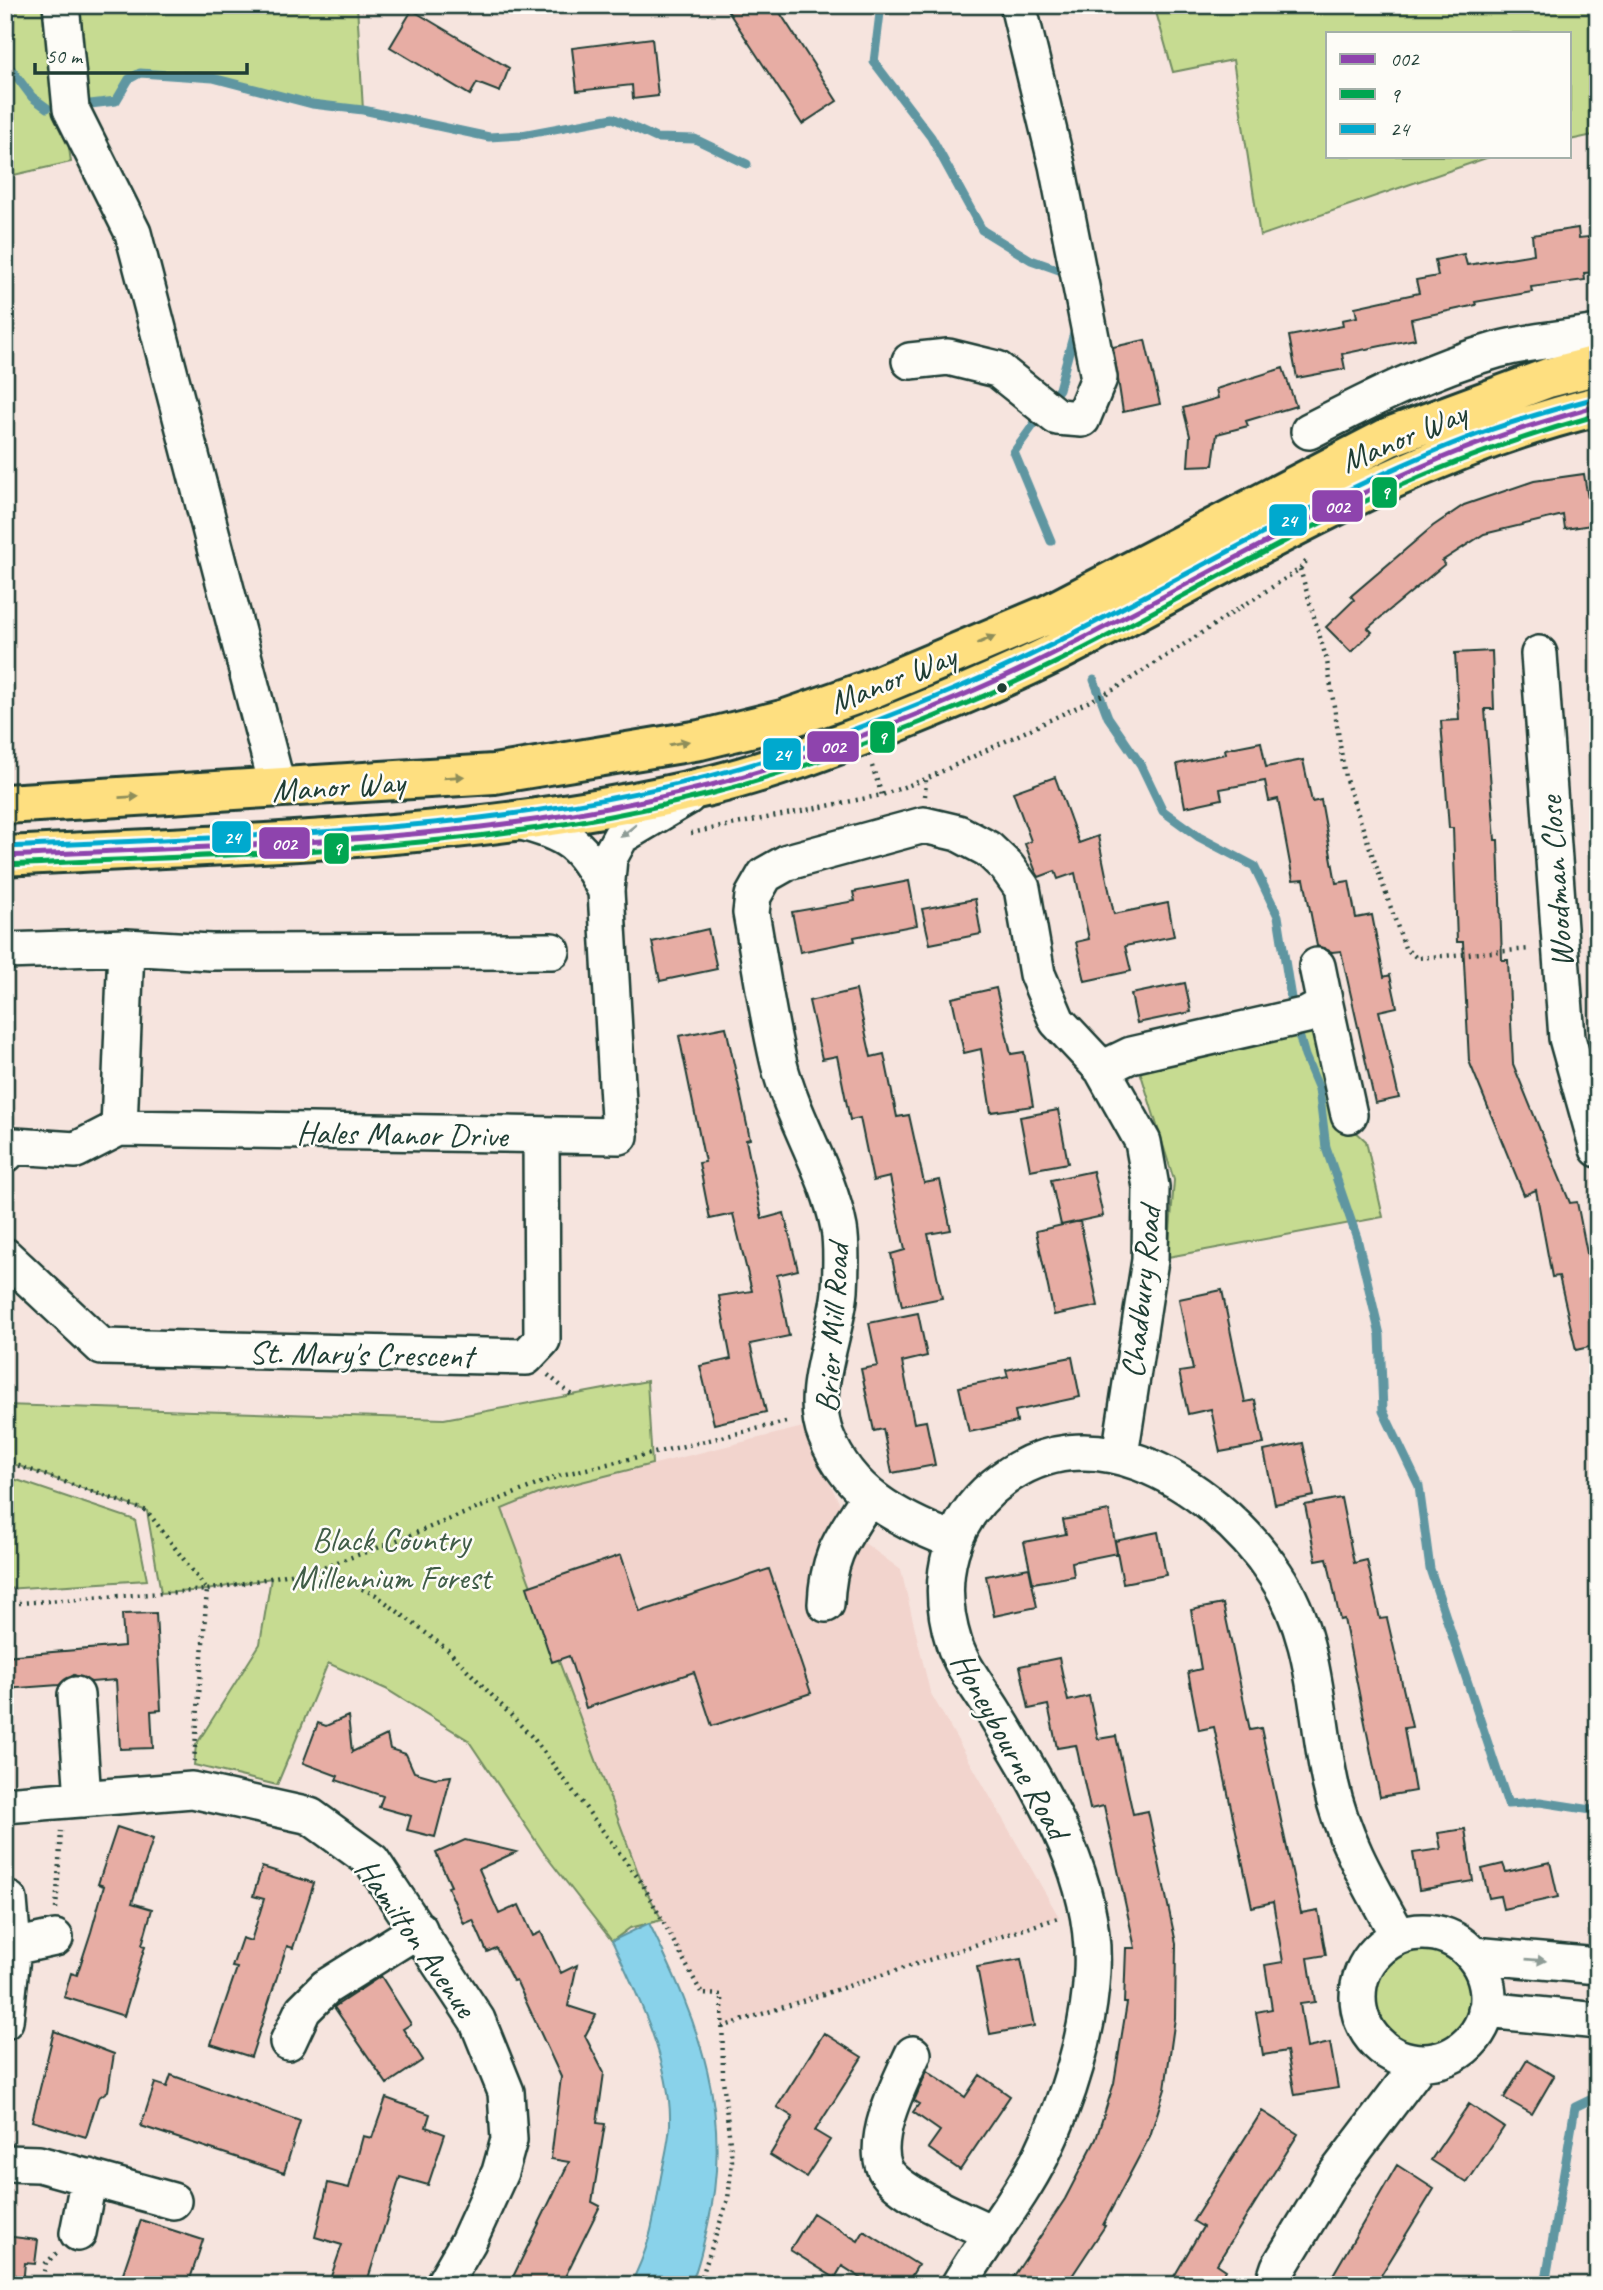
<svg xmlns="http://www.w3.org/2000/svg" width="1603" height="2290" font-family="Caveat,sans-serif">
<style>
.built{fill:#f2d4cd}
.green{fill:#c6db91;stroke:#728c62;stroke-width:2}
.water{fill:#89d2ea;stroke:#5f96a1;stroke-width:2}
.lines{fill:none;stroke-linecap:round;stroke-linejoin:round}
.stream{stroke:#5f96a1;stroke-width:9}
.building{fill:#e7ada4;stroke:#1f3d34;stroke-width:2}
.minor-casing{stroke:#1f3d34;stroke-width:40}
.highway-casing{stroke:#1f3d34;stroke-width:44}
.path{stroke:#1f3d34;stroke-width:4.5;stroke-dasharray:2 5;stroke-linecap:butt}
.minor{stroke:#fdfcf7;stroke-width:35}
.highway{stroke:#fedf80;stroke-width:38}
.bus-1-casing{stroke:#fdfcf7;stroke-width:10}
.bus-2-casing{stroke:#fdfcf7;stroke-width:10}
.bus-3-casing{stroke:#fdfcf7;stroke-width:10}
.bus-1{stroke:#8e44ad;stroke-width:5}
.bus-2{stroke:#00a651;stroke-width:5}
.bus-3{stroke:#00a9ce;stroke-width:5}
.oneway{fill:#8e8e5a}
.oneway2{fill:#8e9c96}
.bus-dot{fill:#1f3d34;stroke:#fdfcf7;stroke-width:2.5}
.labels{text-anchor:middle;stroke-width:5;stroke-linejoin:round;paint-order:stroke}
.street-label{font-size:33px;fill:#1f3d34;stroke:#fdfcf7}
.park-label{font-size:33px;fill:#405d47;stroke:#fdfcf7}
.line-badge{stroke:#fdfcf7;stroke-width:2.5}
.badge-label{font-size:19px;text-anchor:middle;font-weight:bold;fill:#fff}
</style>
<rect width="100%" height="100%" fill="#f6e4de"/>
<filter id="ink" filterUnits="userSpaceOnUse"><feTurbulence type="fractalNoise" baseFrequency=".0143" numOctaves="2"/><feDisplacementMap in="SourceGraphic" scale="14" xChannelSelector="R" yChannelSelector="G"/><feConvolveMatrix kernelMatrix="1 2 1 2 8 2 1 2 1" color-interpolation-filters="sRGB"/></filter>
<g filter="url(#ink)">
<path class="built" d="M 803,1427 L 855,1536 L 901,1570 L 930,1692 L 1059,1917 L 722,2027 L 722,1995 L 702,1994 L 642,1883 L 350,1569 L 546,1491 Z"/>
<path class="green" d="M 5,5 L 49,5 L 71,162 L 5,177 Z
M 69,5 L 357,5 L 363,110 L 312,104 L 213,78 L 140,73 L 129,79 L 116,101 L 90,104 L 76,68 Z
M 1154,5 L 1598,5 L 1598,134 L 1570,140 L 1570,33 L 1328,33 L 1328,156 L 1492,156 L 1260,236 L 1233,60 L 1173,72 Z
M 1325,1021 L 1353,1129 L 1366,1141 L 1383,1217 L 1168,1257 L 1174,1180 L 1140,1071 L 1164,1059 Z
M 647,1381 L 652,1464 L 546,1491 L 502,1509 L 642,1883 L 662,1920 L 630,1928 L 612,1941 L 546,1856 L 468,1740 L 386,1689 L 328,1663 L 277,1785 L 194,1765 L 196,1745 L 260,1644 L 271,1578 L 207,1590 L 161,1593 L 147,1511 L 5,1461 L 5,1405 L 444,1419 Z
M 5,1476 L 135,1520 L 147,1580 L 5,1589 Z
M1371 1997a50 50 0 1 1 100 0a50 50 0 1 1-100 0Z"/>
<path class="water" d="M 649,1923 C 699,2023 735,2115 707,2229 C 702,2247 699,2268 690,2285 L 630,2285 C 648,2251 653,2226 659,2188 C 662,2167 669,2145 670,2124 C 672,2065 637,1993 612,1941 Z"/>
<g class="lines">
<path class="stream" d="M 881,5 L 874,62 L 931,137 L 982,230 L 1031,260 L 1062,271 L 1066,278
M 5,61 L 32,97 L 47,108
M 90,104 L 116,101 L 129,79 L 140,73 L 213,78 L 312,104 L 363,110 L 489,137 L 522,135 L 613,118 L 656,138 L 695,139 L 747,164
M 1050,401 L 1059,389 L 1075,329
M 1042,413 L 1014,452 L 1051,541
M 1094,680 L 1108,717 L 1141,765 L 1163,811 L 1199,837 L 1254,866 L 1278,916 L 1293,1011
M 1296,1024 L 1305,1056 L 1319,1089 L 1326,1148 L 1357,1238 L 1380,1335 L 1383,1411 L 1419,1486 L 1430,1569 L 1508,1804 L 1540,1802 L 1598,1811
M 1545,2285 L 1575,2107 L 1598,2096"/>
</g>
<path class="building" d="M 724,5 L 775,5 L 837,101 L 802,124 Z
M 412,10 L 509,68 L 500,92 L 477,83 L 470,95 L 390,47 Z
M 652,38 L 658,96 L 633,99 L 632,85 L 577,91 L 572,48 Z
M 1578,228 L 1579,238 L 1598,236 L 1598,272 L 1584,273 L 1585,280 L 1531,287 L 1532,292 L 1475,302 L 1476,305 L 1411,319 L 1415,339 L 1342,354 L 1345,369 L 1297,378 L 1289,336 L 1343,326 L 1342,320 L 1357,317 L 1355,307 L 1419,293 L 1416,280 L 1438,276 L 1435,260 L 1464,254 L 1467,265 L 1534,254 L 1532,235 Z
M 1145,340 L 1160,404 L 1123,412 L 1113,347 Z
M 1283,368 L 1296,406 L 1246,421 L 1248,426 L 1217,434 L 1213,465 L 1188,466 L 1190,436 L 1183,408 L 1218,398 L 1216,389 Z
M 1584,474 L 1588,499 L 1598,498 L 1598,524 L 1565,529 L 1563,515 L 1484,534 L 1442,561 L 1445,564 L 1368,628 L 1372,632 L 1351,652 L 1326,627 L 1354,600 L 1351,596 L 1433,526 L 1464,505 L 1534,481 Z
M 1492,651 L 1494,709 L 1485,709 L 1495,840 L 1498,840 L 1502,960 L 1508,960 L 1513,1064 L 1570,1203 L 1577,1202 L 1592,1279 L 1598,1278 L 1598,1345 L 1576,1350 L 1559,1276 L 1552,1277 L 1536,1190 L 1524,1195 L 1469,1061 L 1463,942 L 1457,942 L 1453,828 L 1449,828 L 1441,721 L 1459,720 L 1455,653 Z
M 1261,742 L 1266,767 L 1303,760 L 1312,802 L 1321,800 L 1336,883 L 1349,881 L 1356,918 L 1372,915 L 1384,977 L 1390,975 L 1397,1007 L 1379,1011 L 1399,1098 L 1375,1103 L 1341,951 L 1332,952 L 1317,946 L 1304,879 L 1293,880 L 1278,799 L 1269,801 L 1265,781 L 1220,789 L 1222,799 L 1185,807 L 1177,764 L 1226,754 L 1225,749 Z
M 1055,777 L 1079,843 L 1098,836 L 1114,914 L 1168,903 L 1174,936 L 1125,946 L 1131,971 L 1085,981 L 1076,942 L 1089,939 L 1075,873 L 1058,879 L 1055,871 L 1039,877 L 1036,872 L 1025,844 L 1031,841 L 1013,792 Z
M 909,881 L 917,925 L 854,937 L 855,941 L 800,952 L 792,912 L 855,901 L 853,892 Z
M 975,899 L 981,934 L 930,944 L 922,909 Z
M 708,929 L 717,969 L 660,981 L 652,942 Z
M 1185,983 L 1191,1012 L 1137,1023 L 1131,994 Z
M 996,988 L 1011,1054 L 1024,1052 L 1033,1106 L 991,1112 L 981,1049 L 964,1053 L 952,998 Z
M 856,990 L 871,1057 L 884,1054 L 897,1117 L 909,1115 L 924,1183 L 940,1180 L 951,1230 L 928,1234 L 942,1298 L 902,1306 L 891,1254 L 905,1250 L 890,1177 L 873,1181 L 860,1118 L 850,1120 L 837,1056 L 822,1059 L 809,1001 Z
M 726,1027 L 750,1139 L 746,1140 L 762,1219 L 784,1213 L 798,1270 L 777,1275 L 789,1336 L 750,1344 L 766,1412 L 714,1424 L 700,1366 L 731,1359 L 719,1296 L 752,1291 L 733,1214 L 710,1219 L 699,1163 L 705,1162 L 679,1036 Z
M 1058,1110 L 1068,1163 L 1030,1170 L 1020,1117 Z
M 1093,1171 L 1103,1216 L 1061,1225 L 1051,1180 Z
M 1080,1221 L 1098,1306 L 1054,1315 L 1036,1231 Z
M 1222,1290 L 1245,1402 L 1255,1400 L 1264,1444 L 1220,1452 L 1211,1409 L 1188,1414 L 1179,1372 L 1193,1370 L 1179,1299 Z
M 918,1313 L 927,1356 L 902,1362 L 914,1423 L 926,1421 L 935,1465 L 892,1473 L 883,1429 L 874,1431 L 861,1369 L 878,1366 L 869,1323 Z
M 1072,1357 L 1080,1397 L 1015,1411 L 1017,1422 L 969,1432 L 959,1387 L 1008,1377 L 1006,1370 Z
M 1303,1443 L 1314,1496 L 1275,1504 L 1264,1451 Z
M 1341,1498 L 1354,1563 L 1367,1560 L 1380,1619 L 1387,1618 L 1412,1727 L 1404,1728 L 1415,1791 L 1380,1797 L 1344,1619 L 1340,1620 L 1327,1558 L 1316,1560 L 1305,1505 Z
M 1109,1511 L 1117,1553 L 1072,1562 L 1074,1576 L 1033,1583 L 1024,1542 L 1066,1534 L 1063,1520 Z
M 1158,1532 L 1166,1575 L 1123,1583 L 1115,1541 Z
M 621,1555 L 640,1612 L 769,1569 L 811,1693 L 712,1726 L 694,1672 L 586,1708 L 569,1656 L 552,1662 L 527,1587 Z
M 1029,1568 L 1037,1607 L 994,1616 L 986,1576 Z
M 1223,1604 L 1250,1730 L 1261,1728 L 1301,1913 L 1318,1910 L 1326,1955 L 1308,1958 L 1315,2002 L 1300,2004 L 1307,2048 L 1330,2043 L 1338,2088 L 1295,2095 L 1287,2051 L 1263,2055 L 1256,2012 L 1272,2009 L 1265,1965 L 1283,1962 L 1273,1902 L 1252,1907 L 1214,1727 L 1199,1730 L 1188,1672 L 1201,1669 L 1191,1610 Z
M 156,1613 L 161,1710 L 151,1711 L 153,1748 L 120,1749 L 116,1680 L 91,1682 L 74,1675 L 59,1685 L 5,1689 L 5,1656 L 124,1646 L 122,1614 Z
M 1059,1658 L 1068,1701 L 1089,1696 L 1098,1739 L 1116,1736 L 1133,1814 L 1148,1811 L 1176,1943 L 1175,2018 L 1165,2089 L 1150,2136 L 1103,2225 L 1105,2226 L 1066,2285 L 1008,2285 L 1065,2199 L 1096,2139 L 1114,2083 L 1127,2003 L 1124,2003 L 1126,1948 L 1135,1948 L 1104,1806 L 1090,1809 L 1076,1745 L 1057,1748 L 1048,1705 L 1029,1709 L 1020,1666 Z
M 348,1716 L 352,1752 L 387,1735 L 390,1749 L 406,1754 L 414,1772 L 435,1778 L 451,1776 L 435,1837 L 407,1830 L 411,1816 L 379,1807 L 383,1796 L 336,1780 L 338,1776 L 303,1763 L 318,1723 L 326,1726 Z
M 117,1827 L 153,1839 L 132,1903 L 152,1909 L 142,1945 L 145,1946 L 124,2016 L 64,1997 L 71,1973 L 77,1975 L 91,1932 L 104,1886 L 98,1884 Z
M 1465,1829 L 1473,1881 L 1419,1890 L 1413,1853 L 1441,1849 L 1438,1833 Z
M 465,1840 L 516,1852 L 479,1869 L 499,1914 L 519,1905 L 533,1936 L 541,1932 L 561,1973 L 577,1965 L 568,2006 L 596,2015 L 585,2036 L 604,2073 L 597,2123 L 605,2124 L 592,2202 L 600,2206 L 561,2285 L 509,2285 L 569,2162 L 551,2159 L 561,2077 L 516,1980 L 513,1981 L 496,1948 L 487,1952 L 473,1920 L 464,1924 L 448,1887 L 451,1886 L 436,1853 Z
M 1550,1862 L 1558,1897 L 1503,1909 L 1500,1896 L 1489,1898 L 1482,1869 L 1503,1864 L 1506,1872 Z
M 262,1867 L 314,1883 L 293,1948 L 287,1946 L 251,2057 L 211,2044 L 237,1968 L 232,1967 L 242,1938 L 251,1941 L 264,1899 L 253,1896 Z
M 1021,1959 L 1034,2026 L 990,2034 L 977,1967 Z
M 381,1976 L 411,2024 L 403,2029 L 423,2060 L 387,2084 L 334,2007 Z
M 54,2031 L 114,2054 L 108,2091 L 98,2098 L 86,2137 L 32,2121 Z
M 824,2033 L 862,2057 L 815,2131 L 830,2140 L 806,2177 L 770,2155 L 793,2117 L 777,2107 Z
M 1527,2060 L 1554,2076 L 1532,2114 L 1504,2098 Z
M 927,2071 L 965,2097 L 980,2075 L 1010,2096 L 960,2170 L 928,2148 L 940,2131 L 913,2112 L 919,2104 L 914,2101 Z
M 171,2075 L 300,2121 L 284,2173 L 141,2126 L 155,2083 L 167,2087 Z
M 386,2098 L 430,2114 L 426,2127 L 445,2134 L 428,2185 L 400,2177 L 366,2285 L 328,2285 L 342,2245 L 315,2237 L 328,2183 L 349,2188 L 363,2136 L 372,2138 Z
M 1469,2104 L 1504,2127 L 1467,2183 L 1431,2160 Z
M 1262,2111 L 1298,2134 L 1217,2264 L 1226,2270 L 1217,2285 L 1169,2285 L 1203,2227 L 1193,2221 Z
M 1397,2165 L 1434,2189 L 1375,2285 L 1327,2285 Z
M 813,2213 L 858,2241 L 864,2231 L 918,2265 L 906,2285 L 872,2285 L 842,2266 L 835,2278 L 790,2250 Z
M 141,2220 L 203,2240 L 188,2285 L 119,2285 Z
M 5,2236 L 38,2240 L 35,2264 L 25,2263 L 23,2285 L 5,2285 Z"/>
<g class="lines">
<defs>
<path id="minor" d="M 61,5 L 71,109 L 133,233 L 278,789
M 910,361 L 948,357 L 997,369 L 1057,417 L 1082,419 L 1099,378 L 1057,165 L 1018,5
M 1309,431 C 1371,399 1430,369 1497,350 C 1530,341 1564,339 1598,333
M 1539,654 L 1567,1038 L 1598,1149
M 518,821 C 570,834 581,844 606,891
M 5,951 L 126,947
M 552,951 L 210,952 L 126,947 L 119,1128 L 620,1136 L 606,891 L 609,858 L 621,836 L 687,797
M 1325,1005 L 1349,1115
M 1102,1069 L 1131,1055 L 1307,1015 L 1325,1005 L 1317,966
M 5,1155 L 14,1146 L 76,1150 L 119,1128
M 5,1256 L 102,1347 L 526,1357 L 542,1340 L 541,1136
M 952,1540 C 898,1519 849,1494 826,1436 C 808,1393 836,1337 840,1291 C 841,1272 842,1246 839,1228 C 828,1171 793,1120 779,1064 C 767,1014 760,963 751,913 L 753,896 L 765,875 L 788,862 L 924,825 L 958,833 L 988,849 L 1007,867 L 1022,888 L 1037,974 L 1057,1021 L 1102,1069 L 1143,1142 L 1151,1187 L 1150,1260 L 1120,1455
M 826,1604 C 828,1554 842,1539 868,1498
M 76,1695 L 83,1799
M 5,1805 L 192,1790 L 310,1816 L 372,1861 L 477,2020 L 506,2092 L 509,2140 L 500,2172 L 468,2242 L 443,2285
M1358 1997a65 65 0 1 1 130 0a65 65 0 1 1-130 0Z
M 13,1947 L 55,1938
M 1474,1955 L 1598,1966
M 1486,2010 L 1598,2021
M 5,2021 L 13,1947 L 9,1900
M 288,2042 L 303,2010 L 326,1987 L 419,1929
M 913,2054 C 900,2082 872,2136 884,2167 C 895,2194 967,2220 993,2234
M 5,2163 L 39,2164 L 173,2201
M 78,2233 L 89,2177
M 959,2285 C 984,2241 1018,2202 1041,2156 C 1068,2100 1089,2033 1092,1971 C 1097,1876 1041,1790 994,1712 C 981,1691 961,1666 954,1643 C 934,1580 949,1518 1003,1479 C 1045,1448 1094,1445 1140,1463 C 1193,1483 1244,1527 1275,1574 C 1317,1636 1315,1711 1330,1782 C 1342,1838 1370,1885 1398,1935
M 1273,2285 L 1279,2267 L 1333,2178 L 1421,2062"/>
<path id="highway" d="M 5,804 L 494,774 L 700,740 L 786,719 L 866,691 L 1047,615 L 1389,437 L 1548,378 L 1598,365
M 5,856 C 239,843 480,841 709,786 C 771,771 833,747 892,724 C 947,702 1002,679 1055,653 C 1232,564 1403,453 1598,406"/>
</defs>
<use href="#minor" class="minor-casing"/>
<use href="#highway" class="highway-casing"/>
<path class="path" d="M 1300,569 L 1327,661 L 1345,777 L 1405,948 L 1417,958 L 1531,949
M 872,766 L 882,795
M 925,796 L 926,779
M 691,833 L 882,795 L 926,779 L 1115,689 L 1300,569 L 1308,559
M 548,1375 L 572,1395
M 5,1461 L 147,1511 L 207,1590 L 194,1761
M 317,1569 L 376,1595 L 448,1650 L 534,1739 L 642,1883 L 702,1994 L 722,1995 L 723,2079 L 732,2161 L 728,2199 L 699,2285
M 5,1604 L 207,1590 L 317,1569 L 375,1549 L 561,1475 L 790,1421
M 56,1909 L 61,1831
M 722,2027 L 1058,1918
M 41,2285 L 46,2263 L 57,2253"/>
<use href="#minor" class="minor"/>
<use href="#highway" class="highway"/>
<defs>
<path id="bus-1" d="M 5,856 C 277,842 563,845 821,751 C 900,722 979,691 1054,653 C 1188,587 1315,509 1454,453 C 1501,434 1549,420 1598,406"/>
<path id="bus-2" d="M 5,865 C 280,851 568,853 829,757 C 906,729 982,699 1055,663 C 1168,607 1276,541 1392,489 C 1459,459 1527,435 1598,415"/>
<path id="bus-3" d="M 5,847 C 276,833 562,836 820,742 C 899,713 978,682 1053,644 C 1186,577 1313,500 1452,444 C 1499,425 1547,411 1596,398"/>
</defs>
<use href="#bus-1" class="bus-1-casing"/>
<use href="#bus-2" class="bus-2-casing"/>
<use href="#bus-3" class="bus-3-casing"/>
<use href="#bus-1" class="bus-1"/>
<use href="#bus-2" class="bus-2"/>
<use href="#bus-3" class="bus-3"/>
</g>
<defs><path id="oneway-solid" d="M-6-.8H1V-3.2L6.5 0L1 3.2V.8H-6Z" transform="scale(1.75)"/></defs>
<g class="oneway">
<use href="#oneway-solid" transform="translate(986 640) rotate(-23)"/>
<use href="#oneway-solid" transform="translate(679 743) rotate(-10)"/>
<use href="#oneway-solid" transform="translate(454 777) rotate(-4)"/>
<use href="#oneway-solid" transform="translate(129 797) rotate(-3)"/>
</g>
<g class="oneway2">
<use href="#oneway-solid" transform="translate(628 831) rotate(142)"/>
<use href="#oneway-solid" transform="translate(1536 1960) rotate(5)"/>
</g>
</g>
<circle class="bus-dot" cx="1002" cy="688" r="6"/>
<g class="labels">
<g class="street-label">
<text transform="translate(1403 436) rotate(-23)" y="12">Manor Way</text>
<text transform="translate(892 678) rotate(-22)" y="12">Manor Way</text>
<text transform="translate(338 785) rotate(-4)" y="12">Manor Way</text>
<text transform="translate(1555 882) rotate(-94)" y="12">Woodman Close</text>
<text transform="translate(402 1133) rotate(1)" y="12">Hales Manor Drive</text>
<text transform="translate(1140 1292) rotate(-84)" y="12">Chadbury Road</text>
<text transform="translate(831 1328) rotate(-86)" y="12">Brier Mill Road</text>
<text transform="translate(361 1353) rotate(1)" y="12">St. Mary's Crescent</text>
<text transform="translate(1011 1745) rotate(61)" y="12">Honeybourne Road</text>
<text transform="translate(417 1937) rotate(55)" y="12">Hamilton Avenue</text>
</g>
<g class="park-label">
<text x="391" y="1551">Black Country<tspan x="391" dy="38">Millennium Forest</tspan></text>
</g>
</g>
<g class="line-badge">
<rect x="1371" y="476" width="27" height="33" rx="7" fill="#00a651"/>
<rect x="1311" y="489" width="53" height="34" rx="7" fill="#8e44ad"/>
<rect x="1268" y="503" width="40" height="34" rx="7" fill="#00a9ce"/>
<rect x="869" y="720" width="27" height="34" rx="7" fill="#00a651"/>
<rect x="806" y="730" width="54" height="33" rx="7" fill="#8e44ad"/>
<rect x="762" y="737" width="40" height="34" rx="7" fill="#00a9ce"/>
<rect x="211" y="820" width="41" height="34" rx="7" fill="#00a9ce"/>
<rect x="258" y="826" width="53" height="34" rx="7" fill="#8e44ad"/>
<rect x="323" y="832" width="27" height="33" rx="7" fill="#00a651"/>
</g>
<g class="badge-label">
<text x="1385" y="499">9</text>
<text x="1337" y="513">002</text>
<text x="1288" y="527">24</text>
<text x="882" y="744">9</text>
<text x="833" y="753">002</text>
<text x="782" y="761">24</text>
<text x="232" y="844">24</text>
<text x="284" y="850">002</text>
<text x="337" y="855">9</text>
</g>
<rect width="1603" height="2290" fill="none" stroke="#fdfcf7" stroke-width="28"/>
<rect x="14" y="14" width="1575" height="2262" fill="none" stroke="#1f3d34" stroke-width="2.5" filter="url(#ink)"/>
<rect x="1326" y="32" width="245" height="126" fill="#fdfcf7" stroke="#a4b0a9" stroke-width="2"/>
<rect x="1340" y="54" width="35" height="10" fill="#8e44ad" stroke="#a4b0a9" stroke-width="2"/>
<text x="1390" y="66" font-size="21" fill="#1f3d34">002</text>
<rect x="1340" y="89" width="35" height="10" fill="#00a651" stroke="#a4b0a9" stroke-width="2"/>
<text x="1390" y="102" font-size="21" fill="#1f3d34">9</text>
<rect x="1340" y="124" width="35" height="10" fill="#00a9ce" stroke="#a4b0a9" stroke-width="2"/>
<text x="1390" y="136" font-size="21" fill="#1f3d34">24</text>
<path d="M35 63v10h212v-10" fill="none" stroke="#1f3d34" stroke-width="3.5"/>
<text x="46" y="63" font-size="21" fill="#1f3d34" stroke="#fdfcf7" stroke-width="5" paint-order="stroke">50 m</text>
</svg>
